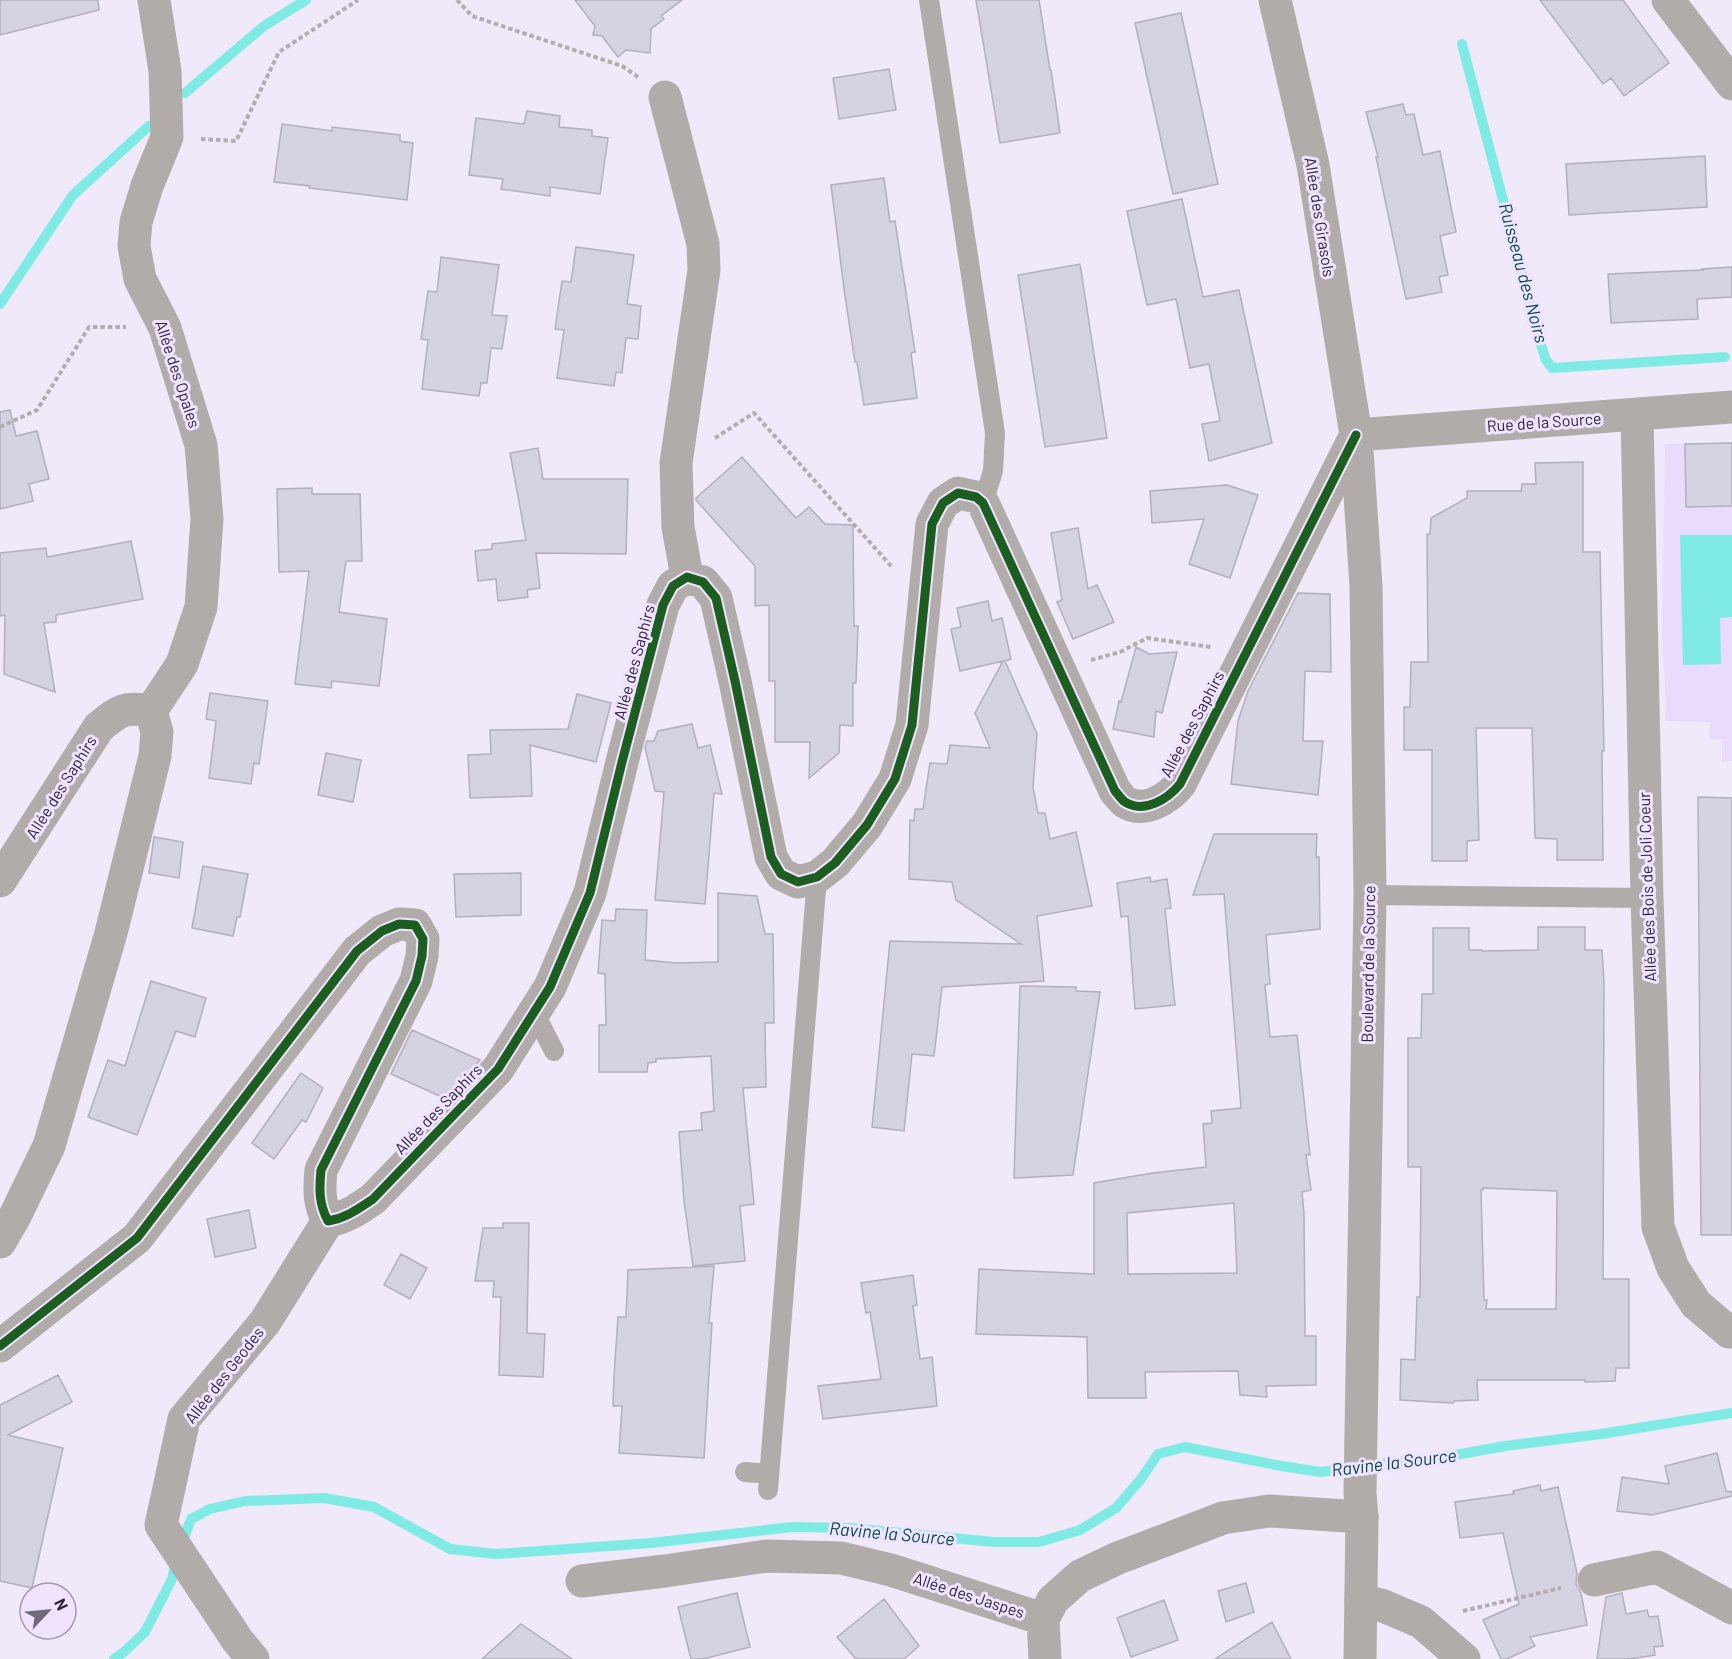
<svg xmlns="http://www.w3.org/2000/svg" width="1732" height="1659" font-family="Barlow,sans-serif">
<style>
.green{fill:#e9dbfc}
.water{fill:#7febe4}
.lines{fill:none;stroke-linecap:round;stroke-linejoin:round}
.stream{stroke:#7febe4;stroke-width:10}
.building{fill:#d5d2e2;stroke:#b2afbe;stroke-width:1.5;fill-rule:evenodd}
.path{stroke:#b3adb2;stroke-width:4;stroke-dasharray:4.5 3;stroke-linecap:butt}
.service{stroke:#b1aba9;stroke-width:20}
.minor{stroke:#b1aba9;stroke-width:33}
.tertiary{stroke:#b1aba9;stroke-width:33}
.cycleway-casing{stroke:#efe3ff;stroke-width:13}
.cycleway{stroke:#1b5e20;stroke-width:9}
.labels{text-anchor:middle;stroke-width:6;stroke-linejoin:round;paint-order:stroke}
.street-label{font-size:16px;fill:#2e2638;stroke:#efe3ff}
.water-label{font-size:18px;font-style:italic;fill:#054d46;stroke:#efe3ff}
</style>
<rect width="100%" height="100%" fill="#f0e9f9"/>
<path class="green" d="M 1732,443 L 1732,761 L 1722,762 L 1722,739 L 1709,739 L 1710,722 L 1665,721 L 1666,705 L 1662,640 L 1665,444 Z"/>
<path class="water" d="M 1680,535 L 1732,535 L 1732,617 L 1720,618 L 1721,664 L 1683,665 Z"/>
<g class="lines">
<path class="stream" d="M 1462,44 L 1541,345 L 1546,360 L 1552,368 L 1725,357
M 185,93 L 264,26 L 306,0
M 0,304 L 73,195 L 149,126
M 181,1546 L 191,1519 L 210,1509 L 245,1501 L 324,1498 L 374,1507 L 450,1549 L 496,1554 L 651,1543 L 792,1527 L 851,1528 L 994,1542 L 1039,1542 L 1080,1530 L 1116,1508 L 1141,1479 L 1158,1454 L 1185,1447 L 1281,1466 L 1321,1472 L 1371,1465 L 1439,1458 L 1505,1446 L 1601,1434 L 1732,1413
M 114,1659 L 124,1652 L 145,1632 L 172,1579 L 176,1561"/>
</g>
<path class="building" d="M 0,0 L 98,0 L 99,10 L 0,35 Z
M 575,0 L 682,0 L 661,16 L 664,19 L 651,29 L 650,53 L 626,50 L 618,57 L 602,36 L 593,35 L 595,26 Z
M 976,0 L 1039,0 L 1050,70 L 1051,70 L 1060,133 L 1000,143 Z
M 1540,0 L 1623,0 L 1669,63 L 1624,96 L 1611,78 L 1603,84 Z
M 1181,13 L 1218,184 L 1173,194 L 1135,23 Z
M 889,69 L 896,110 L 839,119 L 833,78 Z
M 1403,104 L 1406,115 L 1414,114 L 1423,155 L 1440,151 L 1456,232 L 1440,236 L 1448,275 L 1439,277 L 1442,292 L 1406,299 L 1376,157 L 1378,157 L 1366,112 Z
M 527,111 L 560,116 L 559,127 L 592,130 L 592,136 L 608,138 L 600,194 L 550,187 L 550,196 L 501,189 L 503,179 L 469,175 L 476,118 L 524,124 Z
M 282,124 L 332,131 L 332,127 L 400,135 L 400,141 L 413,143 L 407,200 L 309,188 L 310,186 L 274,182 Z
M 1705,156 L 1707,207 L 1569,215 L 1566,164 Z
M 884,178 L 890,222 L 895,221 L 915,352 L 911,353 L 917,398 L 864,405 L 857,362 L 855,362 L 844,289 L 831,185 Z
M 1182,199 L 1203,297 L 1239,290 L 1272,443 L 1209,461 L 1202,424 L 1220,421 L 1209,364 L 1190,368 L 1176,299 L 1147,305 L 1127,211 Z
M 576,247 L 634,255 L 627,304 L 641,306 L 638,339 L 626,338 L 622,373 L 616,372 L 614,386 L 557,378 L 564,330 L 555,329 L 562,281 L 571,282 Z
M 441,257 L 499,265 L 492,315 L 507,316 L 502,349 L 491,348 L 487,383 L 481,383 L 479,396 L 422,389 L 428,340 L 421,339 L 428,291 L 437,292 Z
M 1080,264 L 1107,438 L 1045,447 L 1018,275 Z
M 1732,267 L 1732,297 L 1697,299 L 1698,319 L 1611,323 L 1608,274 L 1703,270 L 1702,269 Z
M 10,410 L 16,436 L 37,431 L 49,479 L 29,484 L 33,501 L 0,509 L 0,412 Z
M 1732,443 L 1732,506 L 1686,507 L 1685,444 Z
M 538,448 L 543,479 L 628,479 L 626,554 L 536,553 L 540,588 L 527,590 L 528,597 L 498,601 L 496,579 L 478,581 L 475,551 L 492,549 L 492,544 L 526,540 L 510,453 Z
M 742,457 L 796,518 L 809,507 L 825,524 L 853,525 L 854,626 L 858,626 L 856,683 L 853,683 L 853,726 L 840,725 L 839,753 L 809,778 L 810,742 L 775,742 L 775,681 L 769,681 L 769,605 L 755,606 L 755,566 L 696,500 L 696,498 Z
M 1583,462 L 1583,552 L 1600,552 L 1604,751 L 1602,751 L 1603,860 L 1557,860 L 1557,839 L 1535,838 L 1532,728 L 1476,728 L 1479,840 L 1467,841 L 1467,861 L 1432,861 L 1432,750 L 1404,750 L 1404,707 L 1410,707 L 1411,662 L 1428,662 L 1427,534 L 1430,534 L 1431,518 L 1467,498 L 1467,491 L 1521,491 L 1522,484 L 1536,484 L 1535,463 Z
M 1227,485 L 1258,495 L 1230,578 L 1189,564 L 1204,519 L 1152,523 L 1150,491 Z
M 312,488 L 312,494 L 360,494 L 362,561 L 346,561 L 339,612 L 387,619 L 379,686 L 332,681 L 331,688 L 295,684 L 309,571 L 279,572 L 277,489 Z
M 1078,528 L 1088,589 L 1097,585 L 1114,622 L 1073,639 L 1057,602 L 1062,600 L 1051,533 Z
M 131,541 L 143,599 L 56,615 L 56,622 L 44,623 L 55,692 L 4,674 L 5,615 L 0,616 L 0,553 L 46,548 L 47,557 Z
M 1298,593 L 1330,594 L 1331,672 L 1305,671 L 1303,741 L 1323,741 L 1318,795 L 1231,784 L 1238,721 L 1248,691 Z
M 988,601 L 992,621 L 1002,618 L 1011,659 L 1005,661 L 1037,734 L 1033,787 L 1038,813 L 1045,813 L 1050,839 L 1076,832 L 1092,906 L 1037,916 L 1044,981 L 942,987 L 934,1056 L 912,1054 L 904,1131 L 872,1127 L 890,941 L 1021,944 L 956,900 L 952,882 L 909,879 L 910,820 L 914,821 L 915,809 L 923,809 L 930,763 L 947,764 L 950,745 L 990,748 L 975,713 L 1003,661 L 960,671 L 951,629 L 961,627 L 957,608 Z
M 1136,647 L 1149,654 L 1177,652 L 1162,713 L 1156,711 L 1154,737 L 1113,729 L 1119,701 L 1121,702 Z
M 210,693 L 268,701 L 259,764 L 254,763 L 251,784 L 209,778 L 216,721 L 206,719 Z
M 577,694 L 611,703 L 596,762 L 530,745 L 532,796 L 470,798 L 468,755 L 491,754 L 490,730 L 568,729 Z
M 692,724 L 698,748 L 710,745 L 722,794 L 714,793 L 705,904 L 655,900 L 664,792 L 655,791 L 645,747 L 647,741 L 654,741 L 658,731 Z
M 326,753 L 361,760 L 353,802 L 318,795 Z
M 1698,797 L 1732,798 L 1732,1235 L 1701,1235 Z
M 1214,834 L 1317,834 L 1316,857 L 1319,857 L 1320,929 L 1266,935 L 1270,984 L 1265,985 L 1270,1037 L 1297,1035 L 1310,1155 L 1306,1155 L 1311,1190 L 1302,1192 L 1304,1213 L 1305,1336 L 1316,1336 L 1316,1385 L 1266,1386 L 1267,1397 L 1240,1395 L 1238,1371 L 1145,1372 L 1146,1398 L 1088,1398 L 1087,1337 L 976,1334 L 979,1269 L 1094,1274 L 1094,1183 L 1153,1173 L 1206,1167 L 1203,1124 L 1212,1123 L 1211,1111 L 1241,1108 L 1224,894 L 1193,895 ZM 1234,1203 L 1237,1273 L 1128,1274 L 1127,1213 Z
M 154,837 L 183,842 L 179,878 L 149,873 Z
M 203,866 L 248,874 L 240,917 L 237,917 L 233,936 L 192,928 Z
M 521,873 L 521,915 L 456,917 L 454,874 Z
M 1150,877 L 1151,882 L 1167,879 L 1171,908 L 1165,909 L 1175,1005 L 1135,1009 L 1128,916 L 1121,917 L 1117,883 Z
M 718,893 L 757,896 L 765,934 L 773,934 L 774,1023 L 765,1023 L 766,1087 L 743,1088 L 754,1204 L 740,1206 L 745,1261 L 693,1266 L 684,1201 L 679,1132 L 702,1130 L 701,1113 L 714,1111 L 711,1056 L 656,1059 L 656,1062 L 648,1063 L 647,1072 L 599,1072 L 599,1025 L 606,1025 L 605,974 L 598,973 L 602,920 L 615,921 L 616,909 L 647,910 L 645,960 L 677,963 L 718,962 Z
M 1538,927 L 1585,927 L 1585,950 L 1602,950 L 1604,982 L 1603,1279 L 1629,1279 L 1629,1368 L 1616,1368 L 1615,1381 L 1585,1382 L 1585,1380 L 1477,1380 L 1478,1400 L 1454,1401 L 1453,1403 L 1400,1400 L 1401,1359 L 1415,1360 L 1417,1297 L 1420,1297 L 1421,1167 L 1408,1167 L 1408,1038 L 1421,1038 L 1422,994 L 1433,994 L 1433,928 L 1469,928 L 1469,950 L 1482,950 L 1482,951 L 1538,950 ZM 1483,1188 L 1557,1191 L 1556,1309 L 1486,1309 L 1487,1300 L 1484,1300 L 1481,1190 L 1483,1190 Z
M 151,981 L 206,998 L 195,1037 L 176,1031 L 137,1135 L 88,1117 L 108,1060 L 125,1066 Z
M 1020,986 L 1076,987 L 1076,991 L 1100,992 L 1073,1175 L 1014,1178 Z
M 412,1030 L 480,1060 L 444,1098 L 391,1074 Z
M 301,1073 L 323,1088 L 306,1122 L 302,1120 L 274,1159 L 252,1143 Z
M 249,1210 L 256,1248 L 215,1257 L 207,1219 Z
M 503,1223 L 529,1223 L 527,1333 L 545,1334 L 543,1377 L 499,1375 L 501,1297 L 493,1297 L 494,1281 L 475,1281 L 483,1228 L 503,1228 Z
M 401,1254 L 427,1268 L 410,1299 L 384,1285 Z
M 714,1266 L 709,1323 L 712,1323 L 704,1458 L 619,1453 L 622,1406 L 613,1406 L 614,1376 L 618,1317 L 626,1317 L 628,1270 Z
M 913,1275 L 917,1305 L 913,1306 L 920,1359 L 932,1357 L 937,1406 L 823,1419 L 818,1386 L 881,1379 L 870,1312 L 866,1313 L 861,1283 Z
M 58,1375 L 72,1402 L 8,1435 L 63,1448 L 32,1588 L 0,1581 L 0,1405 Z
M 1717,1453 L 1726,1491 L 1732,1492 L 1732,1496 L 1652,1515 L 1617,1511 L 1622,1477 L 1669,1484 L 1665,1466 Z
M 1540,1485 L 1541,1491 L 1558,1487 L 1577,1573 L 1576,1584 L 1581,1593 L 1587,1625 L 1530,1637 L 1535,1646 L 1507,1659 L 1501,1659 L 1483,1620 L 1519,1604 L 1503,1533 L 1460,1538 L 1455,1502 L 1514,1494 L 1513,1491 Z
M 1246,1583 L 1254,1612 L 1226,1622 L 1218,1591 Z
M 737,1593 L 750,1647 L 703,1659 L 691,1659 L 678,1607 Z
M 1622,1593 L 1626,1614 L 1647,1610 L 1649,1617 L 1658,1616 L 1663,1646 L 1654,1647 L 1655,1655 L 1630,1659 L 1597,1659 L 1606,1597 Z
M 884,1599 L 919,1646 L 904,1659 L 856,1659 L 837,1637 Z
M 1164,1600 L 1178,1640 L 1131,1657 L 1117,1618 Z
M 1272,1622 L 1291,1659 L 1215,1659 Z
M 521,1624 L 572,1659 L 482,1659 Z"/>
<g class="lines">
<path class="path" d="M 457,0 L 472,16 L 622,66 L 638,77
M 201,139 L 236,141 L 279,52 L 358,0
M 0,427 L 37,410 L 89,327 L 126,327
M 715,438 L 754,413 L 892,567
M 1091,660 L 1120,652 L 1147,638 L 1211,647
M 1463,1611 L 1561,1588"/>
<path class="service" d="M 929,0 L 995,433 L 993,471 L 983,503
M 1370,895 L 1647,898
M 534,1012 L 554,1051
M 745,1472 L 769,1474
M 768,1490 L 817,877"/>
<path class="minor" d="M 1668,0 L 1732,84
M 665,97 L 703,244 L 704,270 L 676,463 L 678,527 L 687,577
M 1637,415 L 1647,898 L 1658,1227 L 1673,1268 L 1696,1304 L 1729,1332 L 1732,1332
M 151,711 L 182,664 L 201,607 L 207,519 L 201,445 L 165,328 L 140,279 L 134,246 L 136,222 L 147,186 L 167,137 L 165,71 L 154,0
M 0,881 L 99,727 C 119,711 124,706 151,711
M 0,1242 L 14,1218 L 49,1146 L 111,933 L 155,756 L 157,732 L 151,711
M 0,1346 L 137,1238 L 357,951 L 382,931 L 399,924 L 415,925 L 423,939 L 422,956 L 416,981 L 321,1170 C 319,1190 319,1204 328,1221 C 346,1218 358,1209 373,1199 L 498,1069 L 550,987 L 590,893 L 622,762 L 663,605 L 673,586 L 687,577 L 703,582 L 716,598 L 735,681 L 771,857 L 781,874 L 798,882 L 817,877 L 835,863 L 867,825 L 895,779 L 912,725 L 932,524 L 943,503 L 958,493 L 976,497 L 983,503 L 1115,791 C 1118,794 1121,799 1125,802 C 1144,814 1168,799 1180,784 L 1356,435
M 1594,1580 L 1657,1567 L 1732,1608
M 582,1581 L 665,1571 L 767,1556 L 841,1558 L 891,1570 L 1043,1619
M 1361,1601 L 1381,1605 L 1421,1622 L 1464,1659
M 253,1659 L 238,1641 L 161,1525 L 184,1419 L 265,1322 L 328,1221
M 1045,1659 L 1043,1619 L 1053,1600 L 1080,1576 L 1118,1558 L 1223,1518 L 1269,1511 L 1362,1517"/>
<path class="tertiary" d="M 1275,0 L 1313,165 L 1356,435 L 1366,586 L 1370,895 L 1360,1493 L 1362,1517 L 1360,1659
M 1356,435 L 1732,407"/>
<defs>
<path id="cycleway" d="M 0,1346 L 137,1238 L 357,951 L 382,931 L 399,924 L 415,925 L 423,939 L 422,956 L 416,981 L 321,1170 C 319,1190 319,1204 328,1221 C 346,1218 358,1209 373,1199 L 498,1069 L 550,987 L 590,893 L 622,762 L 663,605 L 673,586 L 687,577 L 703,582 L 716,598 L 735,681 L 771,857 L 781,874 L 798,882 L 817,877 L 835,863 L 867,825 L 895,779 L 912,725 L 932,524 L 943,503 L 958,493 L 976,497 L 983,503 L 1115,791 C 1118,794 1121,799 1125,802 C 1144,814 1168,799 1180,784 L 1356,435"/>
</defs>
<use href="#cycleway" class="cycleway-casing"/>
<use href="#cycleway" class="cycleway"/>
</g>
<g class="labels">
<g class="street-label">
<text transform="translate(1320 217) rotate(81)" y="6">Allée des Girasols</text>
<text transform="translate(178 374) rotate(72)" y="6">Allée des Opales</text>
<text transform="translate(1544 422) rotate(-4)" y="6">Rue de la Source</text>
<text transform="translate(634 662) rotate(-75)" y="6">Allée des Saphirs</text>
<text transform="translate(1192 724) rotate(-62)" y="6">Allée des Saphirs</text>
<text transform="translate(61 787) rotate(-58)" y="6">Allée des Saphirs</text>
<text transform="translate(1647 887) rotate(-92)" y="6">Allée des Bois de Joli Coeur</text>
<text transform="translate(1368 964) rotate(-89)" y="6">Boulevard de la Source</text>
<text transform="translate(438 1109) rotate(-46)" y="6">Allée des Saphirs</text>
<text transform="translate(224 1375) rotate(-52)" y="6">Allée des Geodes</text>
<text transform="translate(969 1595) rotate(18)" y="6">Allée des Jaspes</text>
</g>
<g class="water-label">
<text transform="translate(1523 273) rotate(75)" y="6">Ruisseau des Noirs</text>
<text transform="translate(1394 1463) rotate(-7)" y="6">Ravine la Source</text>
<text transform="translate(892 1534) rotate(5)" y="6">Ravine la Source</text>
</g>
</g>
<g transform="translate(48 1611) rotate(64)"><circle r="28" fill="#efe3ff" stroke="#a297af" stroke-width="1.5"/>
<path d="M0-4.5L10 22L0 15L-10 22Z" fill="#726a7c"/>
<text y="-9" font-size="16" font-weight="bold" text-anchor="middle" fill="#2e2638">N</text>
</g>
</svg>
